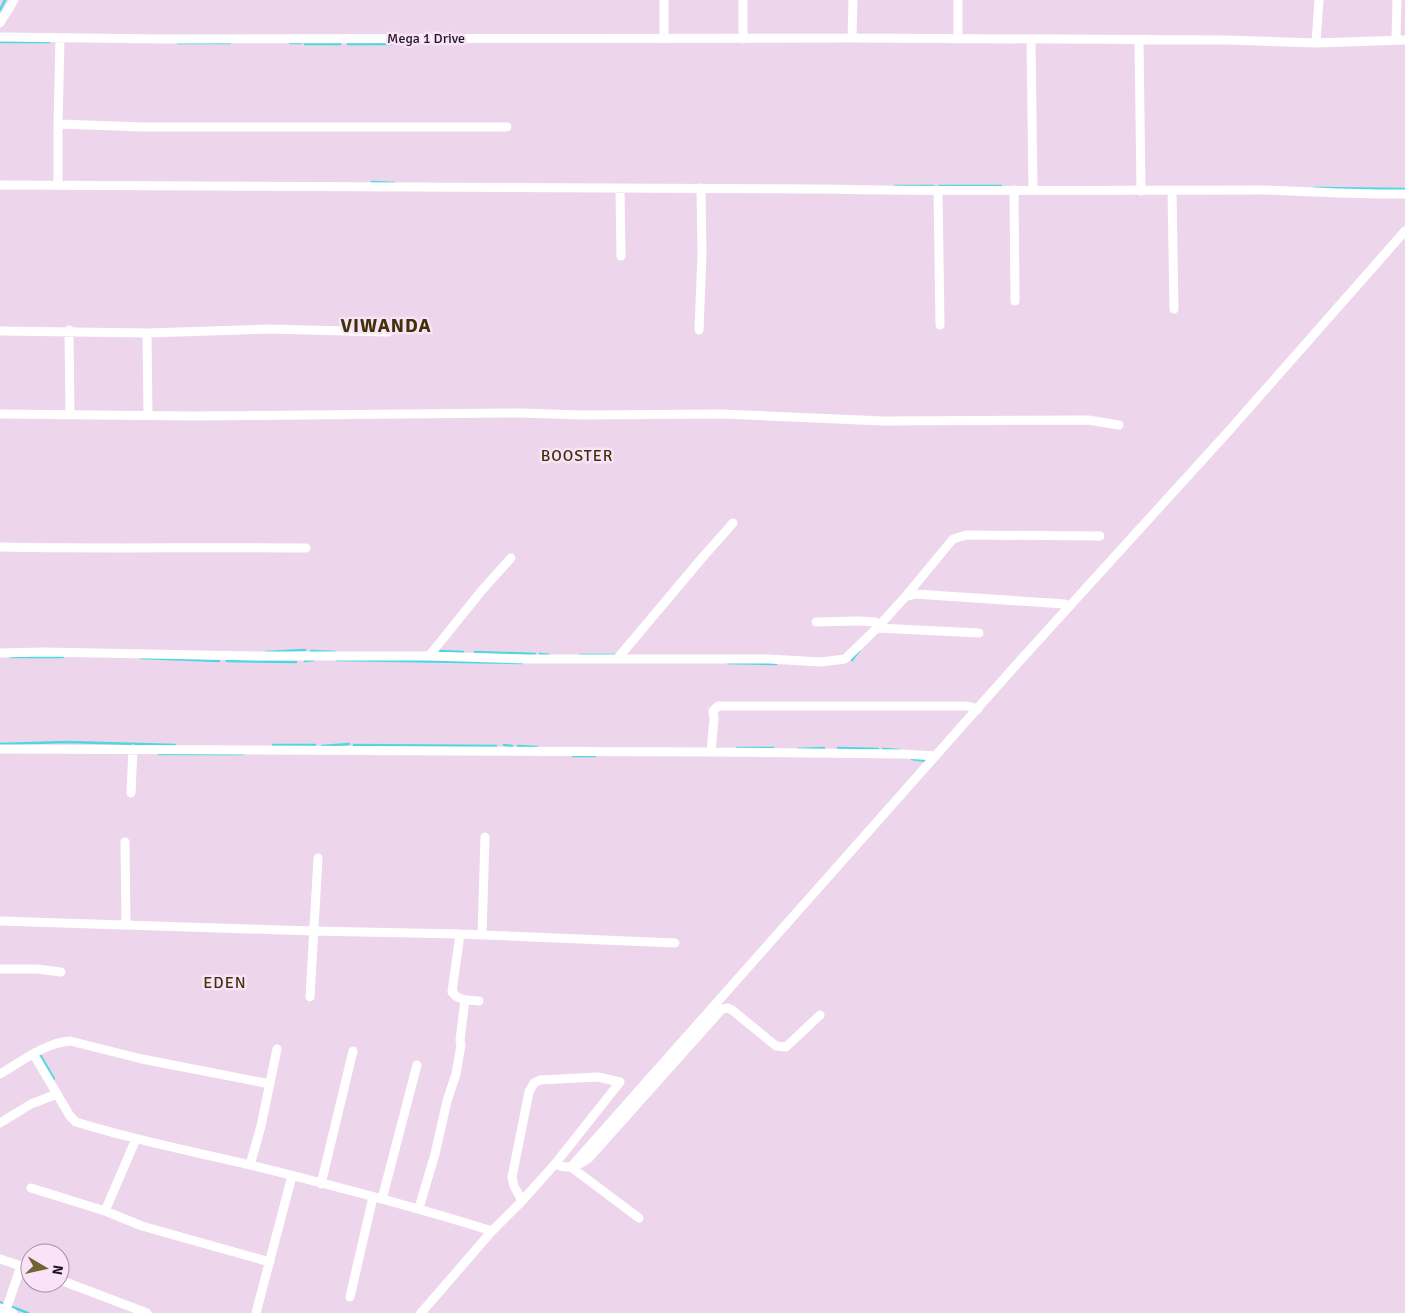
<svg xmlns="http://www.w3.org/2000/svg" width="1405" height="1313" font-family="Signika,sans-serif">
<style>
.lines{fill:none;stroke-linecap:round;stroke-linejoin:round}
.stream{stroke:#4dd8e0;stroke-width:2.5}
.minor{stroke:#fff;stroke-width:9}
.labels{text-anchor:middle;stroke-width:5;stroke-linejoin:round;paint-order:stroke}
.street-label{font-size:14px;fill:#201820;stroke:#fae3f9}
.quarter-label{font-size:16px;letter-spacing:1px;fill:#3e3207;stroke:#fae3f9}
.district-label{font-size:19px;font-weight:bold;letter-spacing:1px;fill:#3e3207;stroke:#fae3f9}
</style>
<rect width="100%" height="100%" fill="#edd6eb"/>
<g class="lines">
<path class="stream" d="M 0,10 L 5,0
M 0,42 L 49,42
M 178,43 L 230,43
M 290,43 L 301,43
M 305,44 L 340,44
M 348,44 L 391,44
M 372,182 L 394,183
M 895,186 L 933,186
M 939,186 L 1001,186
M 1314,188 L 1405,189
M 311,651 L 335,652
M 440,651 L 463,652
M 266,652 L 305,650
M 475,652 L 535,654
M 540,654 L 549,655
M 580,655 L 616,655
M 11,657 L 63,657
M 141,658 L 219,661
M 337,660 L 522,663
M 852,660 L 859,651
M 227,661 L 296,662
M 305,661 L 314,660
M 728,663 L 776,664
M 0,744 L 67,742 L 175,745
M 273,745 L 315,745
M 354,745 L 496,746
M 504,745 L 512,746
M 322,746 L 349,744
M 518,746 L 537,747
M 737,748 L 773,748
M 838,748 L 878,749
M 798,749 L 824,748
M 883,749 L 899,750
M 159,754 L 243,754
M 573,756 L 595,756
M 912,759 L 926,761
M 40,1055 L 54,1079
M 0,1302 L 2,1303
M 12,1307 L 28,1313"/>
<path class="minor" d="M 664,0 L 664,39
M 0,23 L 14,0
M 0,37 L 165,39 L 852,38 L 1227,40 L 1316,43 L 1405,40
M 60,38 L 58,124 L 144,127 L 507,127
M 852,38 L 853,0
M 743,39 L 743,0
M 958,39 L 958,0
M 1031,40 L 1033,190
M 1396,40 L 1397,0
M 1139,41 L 1141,191
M 1316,43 L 1319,0
M 58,124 L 58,185
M 0,185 L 819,189 C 966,192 1114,190 1261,190 C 1309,191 1357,195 1405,194
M 620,189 L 621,256
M 1014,190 L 1015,301
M 938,191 L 940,325
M 1172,191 L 1174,309
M 69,330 L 70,415
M 699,330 L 702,254 L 701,188
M 0,331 L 147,333 L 268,329 L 388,332
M 147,333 L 148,415
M 0,414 L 192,416 L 520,413 L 582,415 L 722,414 L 883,421 L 1088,420 L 1119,425
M 0,547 C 102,549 204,547 306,548
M 905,597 L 953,539 L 966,535 L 1100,536
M 816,622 L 858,621 L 875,622 L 877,628
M 877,628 L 979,633
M 0,653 L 44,652 L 254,656 L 429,656 L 527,659 L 769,659 L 821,662 L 845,659 L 877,628 L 905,597 L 915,594 L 1065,604
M 429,656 L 483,589 L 511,558
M 617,659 L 702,558 L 733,523
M 0,749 L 711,752 L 903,754 L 936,756
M 711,752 L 714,719 L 713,711 L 718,706 L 967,706 L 978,709
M 131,793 L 133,749
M 125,842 L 126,924
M 0,921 L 313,931 L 460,934 L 675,943
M 460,934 L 452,992 C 459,1001 468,1000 479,1001
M 482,935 L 485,837
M 0,969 L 37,969 L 61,972
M 310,997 L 318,858
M 34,1055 L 70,1116 L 76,1122 C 133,1140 192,1151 250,1165 C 331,1185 412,1206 492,1231
M 0,1074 C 22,1061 45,1043 70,1041 L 142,1059 L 270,1084
M 0,1123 L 31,1104 L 57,1094
M 555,1164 C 569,1170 577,1166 588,1159 L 722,1009 L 728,1008 L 732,1010 L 776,1046 L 786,1047 L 820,1015
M 250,1165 L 261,1126 L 277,1049
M 321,1184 L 353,1051
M 31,1188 L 105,1211 L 142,1226 L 270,1262
M 382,1199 L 417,1065
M 419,1208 L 435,1154 L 447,1101 L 456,1074 L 461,1045 L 460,1040 L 465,1000
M 105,1211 L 136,1139
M 639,1218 L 571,1167 L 1016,665 L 1227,433 L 1405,231
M 0,1259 L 30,1269
M 60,1280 L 147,1313
M 350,1297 L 373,1197
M 0,1308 L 13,1313
M 6,1310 L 21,1266
M 256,1313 L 292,1176
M 421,1313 L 492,1231 L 522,1201 L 555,1164 L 620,1082 L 598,1077 L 540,1080 L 534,1083 L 529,1092 L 512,1177 L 514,1186 L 522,1201"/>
</g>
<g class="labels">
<g class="street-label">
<text x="426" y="43">Mega 1 Drive</text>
</g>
<g class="quarter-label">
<text x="577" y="461">BOOSTER</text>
<text x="225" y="988">EDEN</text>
</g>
<g class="district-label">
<text x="386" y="332">VIWANDA</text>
</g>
</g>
<g transform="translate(45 1268) rotate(99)"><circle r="24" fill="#fae3f9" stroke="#a392a2"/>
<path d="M0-4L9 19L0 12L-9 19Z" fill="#726331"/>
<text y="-8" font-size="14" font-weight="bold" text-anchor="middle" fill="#201820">N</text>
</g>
</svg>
